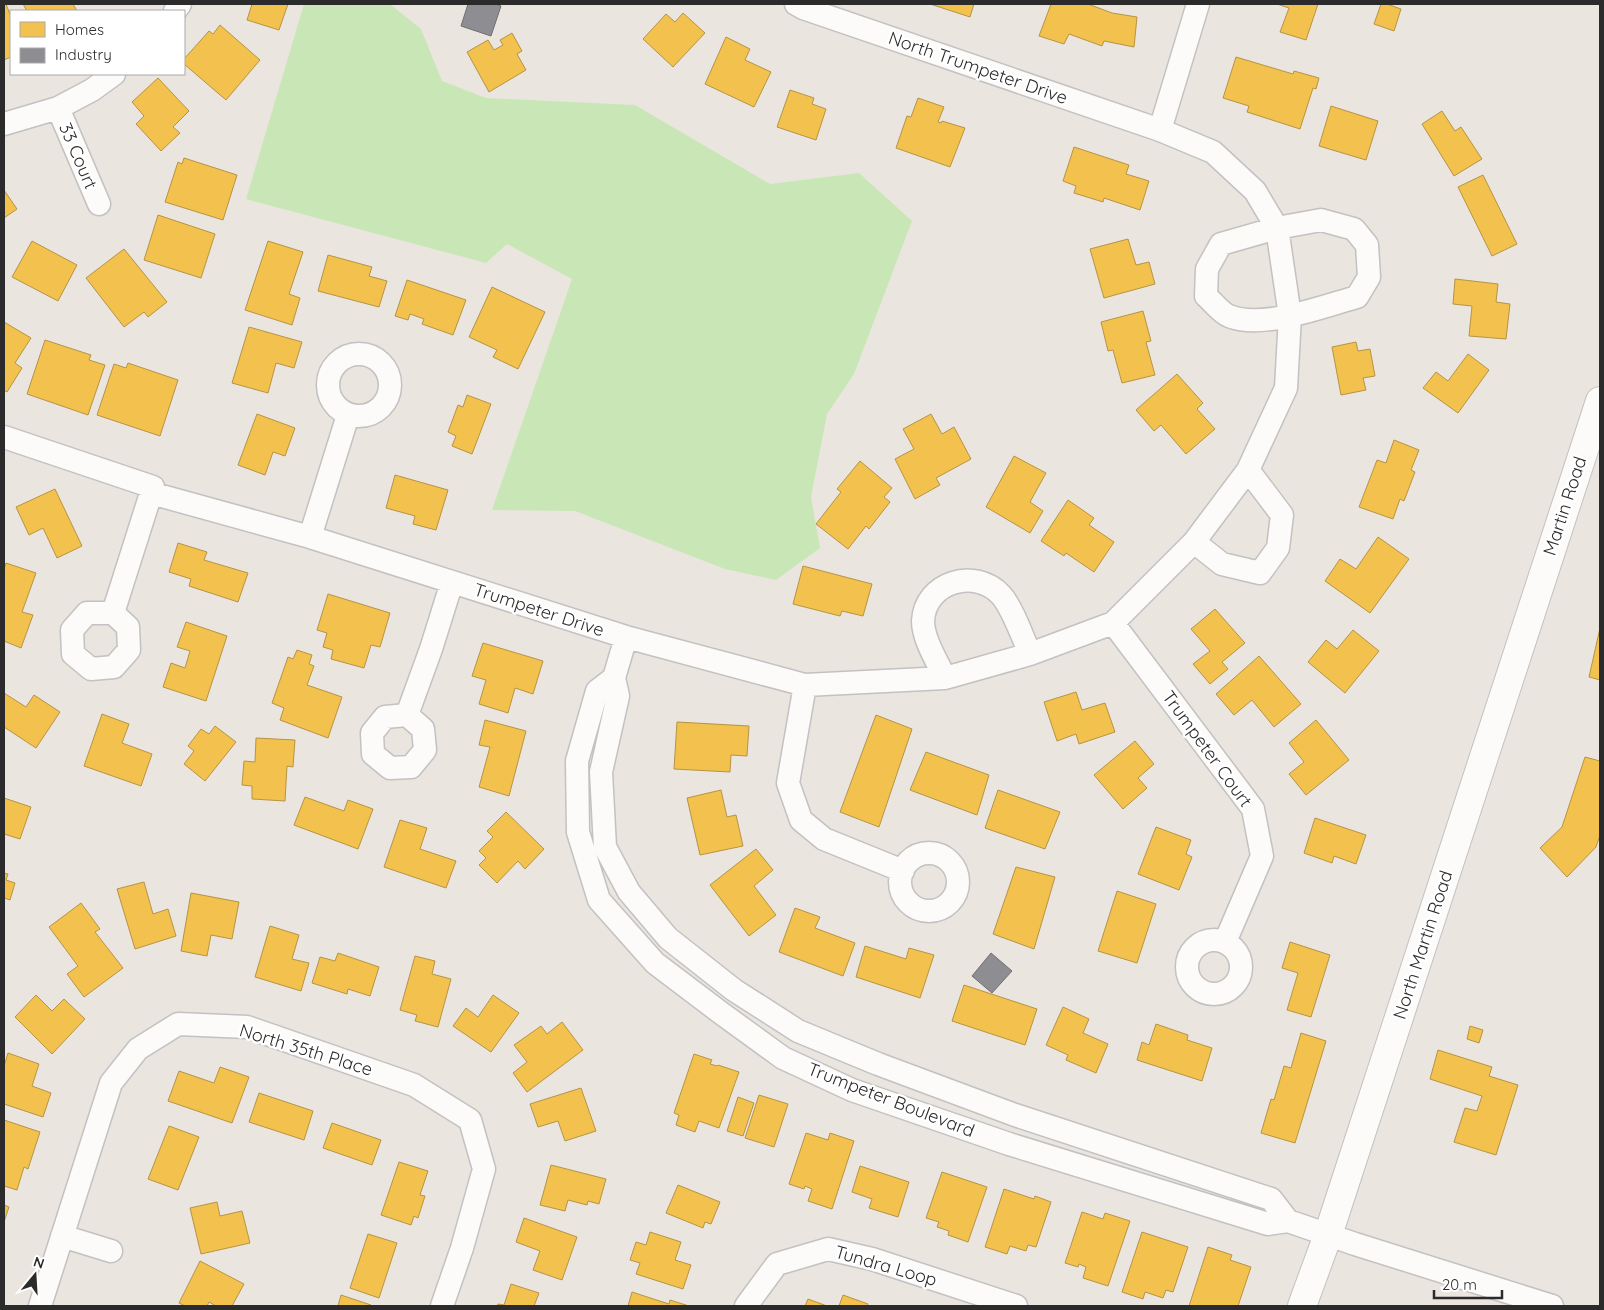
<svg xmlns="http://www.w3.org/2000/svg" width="1604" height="1310" font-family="Quicksand,sans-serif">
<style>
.green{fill:#c9e7b6}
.homes{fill:#f2c14e;stroke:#b69444}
.industry{fill:#8d8d92;stroke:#707073}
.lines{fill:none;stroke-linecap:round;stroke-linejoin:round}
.minor-casing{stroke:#c3c1c1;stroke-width:25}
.tertiary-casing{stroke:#c3c1c1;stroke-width:30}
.minor{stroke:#fcfbfa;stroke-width:22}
.tertiary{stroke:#fcfbfa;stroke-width:28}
.labels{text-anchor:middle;stroke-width:5;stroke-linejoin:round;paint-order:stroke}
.street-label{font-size:18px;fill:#2b2b2b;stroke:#fff}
</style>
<rect width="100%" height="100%" fill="#eae5df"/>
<path class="green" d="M 304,4 L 390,4 L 421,29 L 442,81 L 486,98 L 635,105 L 770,184 L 859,173 L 912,221 L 854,374 L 827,414 L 811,497 L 820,548 L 776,580 L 725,569 L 575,511 L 492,510 L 572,279 L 507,244 L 486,263 L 246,199 Z"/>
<path class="homes" d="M 4,4 L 6,4 L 11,17 L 11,57 L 4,60 Z
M 23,4 L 73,4 L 77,11 L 27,11 Z
M 252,4 L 288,4 L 279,30 L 247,20 Z
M 930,4 L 974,4 L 970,17 Z
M 1051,4 L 1088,4 L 1112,13 L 1137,17 L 1134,47 L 1104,41 L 1102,46 L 1069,34 L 1064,44 L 1039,36 Z
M 1277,4 L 1318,4 L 1306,40 L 1280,32 L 1289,8 Z
M 1381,4 L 1387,4 L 1401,9 L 1394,31 L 1374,24 Z
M 683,13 L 705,33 L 673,67 L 643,39 L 666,14 L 675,22 Z
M 220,25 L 260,60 L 226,100 L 184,64 L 184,59 L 209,31 L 213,34 Z
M 512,33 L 522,51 L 517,54 L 526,70 L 489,92 L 467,52 L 488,40 L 494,50 L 503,45 L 500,40 Z
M 726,37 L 750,49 L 745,60 L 771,72 L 754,107 L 705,84 Z
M 1236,57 L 1293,74 L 1294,71 L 1319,78 L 1316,89 L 1313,88 L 1300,129 L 1247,112 L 1249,106 L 1223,98 Z
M 158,78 L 189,111 L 173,127 L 180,133 L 161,151 L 136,124 L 144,116 L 132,102 Z
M 790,90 L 814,98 L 812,104 L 826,109 L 816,140 L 777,127 Z
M 918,98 L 944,107 L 938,122 L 941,123 L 942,121 L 965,128 L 950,167 L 896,148 L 907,116 L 911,117 Z
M 1331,106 L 1378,121 L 1366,160 L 1319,146 Z
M 1442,111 L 1455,131 L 1461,127 L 1482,159 L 1454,176 L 1422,124 Z
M 1074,147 L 1129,165 L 1126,174 L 1149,181 L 1140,210 L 1104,198 L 1103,202 L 1074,193 L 1076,186 L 1063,181 Z
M 184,158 L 237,175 L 223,220 L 165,202 L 178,162 L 182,164 Z
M 1483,175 L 1517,244 L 1492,256 L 1458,187 Z
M 4,190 L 17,209 L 4,218 Z
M 158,215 L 215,234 L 201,278 L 144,260 Z
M 1128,239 L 1136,265 L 1149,262 L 1155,284 L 1104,298 L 1090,249 Z
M 32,241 L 77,265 L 58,301 L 12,277 Z
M 268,241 L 303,252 L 289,294 L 300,298 L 292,325 L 245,310 Z
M 124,249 L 167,302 L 148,317 L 144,312 L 124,327 L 86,278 Z
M 328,255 L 372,267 L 369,276 L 387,281 L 379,307 L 318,291 Z
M 1455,279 L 1498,284 L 1496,302 L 1510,304 L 1506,339 L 1469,336 L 1472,306 L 1453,304 Z
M 407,280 L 466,300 L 453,335 L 422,324 L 424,319 L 410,314 L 408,320 L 395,316 Z
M 492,287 L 545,312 L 518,369 L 493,357 L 497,350 L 469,337 Z
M 1143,311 L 1151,341 L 1146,342 L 1155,375 L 1122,383 L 1113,350 L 1108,351 L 1101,322 Z
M 4,322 L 31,338 L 15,363 L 22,368 L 7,392 L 4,390 Z
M 249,327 L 302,342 L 294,368 L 276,363 L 268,393 L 232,383 Z
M 45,340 L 91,355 L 89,360 L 105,365 L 88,415 L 27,394 Z
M 1356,342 L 1358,351 L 1370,349 L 1375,376 L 1363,378 L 1366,390 L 1341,395 L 1332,347 Z
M 1468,354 L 1489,370 L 1458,413 L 1423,388 L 1436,372 L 1448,381 Z
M 128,363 L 178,380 L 160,436 L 97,415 L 114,364 L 126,368 Z
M 1177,374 L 1203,403 L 1197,409 L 1215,429 L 1186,454 L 1161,425 L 1154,431 L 1136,410 Z
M 467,395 L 491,404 L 472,454 L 452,446 L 456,436 L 448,432 L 458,405 L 463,407 Z
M 257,414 L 295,428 L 285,456 L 273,452 L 265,475 L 238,465 Z
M 931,414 L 942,434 L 954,427 L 971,459 L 936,478 L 940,485 L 915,499 L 895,459 L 914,449 L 903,429 Z
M 1394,440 L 1419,450 L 1411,470 L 1415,472 L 1404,501 L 1400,499 L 1393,519 L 1359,507 L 1377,460 L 1386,463 Z
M 1014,456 L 1046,473 L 1030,502 L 1043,511 L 1030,533 L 986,507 Z
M 860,461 L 892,488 L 884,497 L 890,502 L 869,529 L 866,526 L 848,549 L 816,524 L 841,492 L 837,489 Z
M 395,475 L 448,490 L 436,530 L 413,524 L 415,516 L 386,508 Z
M 55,489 L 82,546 L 57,558 L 43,528 L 29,535 L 16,507 Z
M 1068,500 L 1094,518 L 1089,525 L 1114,542 L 1094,572 L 1066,553 L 1064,556 L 1041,541 Z
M 1378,537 L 1409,559 L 1370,613 L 1325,581 L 1340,559 L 1356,569 Z
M 178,543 L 207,552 L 204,560 L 248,573 L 238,602 L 189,586 L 191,579 L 169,572 Z
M 6,563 L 36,573 L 22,612 L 33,615 L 21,648 L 4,641 L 4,569 Z
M 803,566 L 872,584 L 863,616 L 842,611 L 840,616 L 793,604 Z
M 328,594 L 390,613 L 380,647 L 371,645 L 364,668 L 331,659 L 333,650 L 323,647 L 327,633 L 317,630 Z
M 1215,609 L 1245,643 L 1222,662 L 1228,669 L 1210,684 L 1193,664 L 1210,651 L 1191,629 Z
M 186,622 L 227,636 L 206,701 L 163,687 L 171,663 L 185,668 L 190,651 L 177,647 Z
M 1600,628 L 1600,680 L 1589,677 Z
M 1353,630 L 1379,651 L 1345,693 L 1308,662 L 1326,640 L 1337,649 Z
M 483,643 L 543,661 L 533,694 L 515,688 L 508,713 L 479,704 L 486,680 L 472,676 Z
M 297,650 L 312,655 L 309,664 L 314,666 L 307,685 L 342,697 L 328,738 L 280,720 L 284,708 L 272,703 L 288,657 L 293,659 Z
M 1259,656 L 1301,704 L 1274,727 L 1252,700 L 1234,715 L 1216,694 Z
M 1076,692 L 1082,710 L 1105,703 L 1115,732 L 1079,744 L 1076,734 L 1057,741 L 1044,702 Z
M 4,693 L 26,707 L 34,695 L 60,712 L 36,748 L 4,727 Z
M 102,714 L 129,724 L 122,743 L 152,754 L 141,786 L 84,766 Z
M 876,715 L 912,729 L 879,827 L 840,812 Z
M 485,720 L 526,731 L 509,796 L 479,787 L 490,747 L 479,745 Z
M 1316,720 L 1349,760 L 1306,795 L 1289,774 L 1304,762 L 1289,743 Z
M 677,722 L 749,726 L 747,756 L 731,755 L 730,772 L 674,769 Z
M 215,726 L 236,742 L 205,781 L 184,764 L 194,751 L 188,746 L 201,729 L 209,734 Z
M 256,738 L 295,740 L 293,767 L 287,766 L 285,801 L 252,799 L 252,786 L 242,785 L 244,761 L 255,762 Z
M 1135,741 L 1154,764 L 1138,778 L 1147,788 L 1123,809 L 1094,775 Z
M 926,752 L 989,775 L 977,815 L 910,790 Z
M 1585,757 L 1600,761 L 1600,835 L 1596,847 L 1567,877 L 1540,848 L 1562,827 Z
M 721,790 L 727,817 L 736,815 L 743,846 L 700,855 L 687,798 Z
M 998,790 L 1060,812 L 1045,849 L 985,828 Z
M 305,797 L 344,811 L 348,800 L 373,809 L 358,849 L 294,825 Z
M 4,798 L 31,807 L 20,839 L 4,834 Z
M 506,812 L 544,849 L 525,869 L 518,861 L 497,883 L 479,865 L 486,858 L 479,851 L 493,837 L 487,831 Z
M 1315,818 L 1366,835 L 1356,864 L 1334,856 L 1332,863 L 1304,853 Z
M 400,820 L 427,828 L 420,849 L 456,861 L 446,888 L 384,867 Z
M 1156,827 L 1191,840 L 1186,854 L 1192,857 L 1179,890 L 1138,874 Z
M 756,849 L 773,870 L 754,886 L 776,915 L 749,936 L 710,885 Z
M 1016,867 L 1055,877 L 1034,949 L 993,934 Z
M 4,873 L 8,874 L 6,880 L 15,883 L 10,900 L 4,898 Z
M 144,882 L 153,914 L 168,909 L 176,936 L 135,949 L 117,889 Z
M 1117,891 L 1156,904 L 1137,963 L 1098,951 Z
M 191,893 L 239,902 L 232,939 L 211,935 L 207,956 L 181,951 Z
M 81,903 L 100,929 L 95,932 L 123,968 L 84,997 L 67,974 L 78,966 L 49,927 Z
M 795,908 L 820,917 L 815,928 L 855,943 L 843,976 L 779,952 Z
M 270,926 L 299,935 L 292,959 L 309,963 L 301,991 L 255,977 Z
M 1290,942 L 1330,955 L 1311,1017 L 1287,1010 L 1298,973 L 1282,968 Z
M 865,946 L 906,959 L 909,948 L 934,955 L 920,998 L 856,977 Z
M 338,953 L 379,967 L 370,996 L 348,989 L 347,994 L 312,983 L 320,957 L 335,961 Z
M 415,956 L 435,961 L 432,974 L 451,979 L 438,1027 L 415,1021 L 417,1015 L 400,1010 Z
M 964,985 L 1037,1009 L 1025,1045 L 952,1021 Z
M 36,995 L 52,1011 L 64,999 L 85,1019 L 52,1054 L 15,1017 Z
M 493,995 L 519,1013 L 491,1052 L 453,1026 L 466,1008 L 478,1017 Z
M 1063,1007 L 1089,1019 L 1083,1033 L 1108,1044 L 1096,1073 L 1066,1060 L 1068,1055 L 1046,1045 Z
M 562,1022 L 583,1050 L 527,1092 L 513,1073 L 527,1062 L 514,1045 L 541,1026 L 547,1034 Z
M 1156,1024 L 1188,1035 L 1187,1040 L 1212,1048 L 1202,1081 L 1137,1060 L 1142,1042 L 1149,1045 Z
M 1470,1026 L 1483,1030 L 1479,1043 L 1467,1039 Z
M 1301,1033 L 1326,1041 L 1295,1143 L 1261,1133 L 1271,1099 L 1274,1100 L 1284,1066 L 1291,1068 Z
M 1438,1050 L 1492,1067 L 1489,1076 L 1518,1085 L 1496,1155 L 1454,1142 L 1465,1108 L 1477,1111 L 1482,1096 L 1430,1079 Z
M 8,1053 L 39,1064 L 32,1086 L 51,1093 L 43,1117 L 4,1104 L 4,1066 Z
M 694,1054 L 712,1060 L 710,1064 L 717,1066 L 718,1065 L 739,1072 L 719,1128 L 699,1121 L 695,1132 L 676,1125 L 679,1115 L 674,1113 Z
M 220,1067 L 249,1077 L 232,1123 L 168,1101 L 179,1071 L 214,1083 Z
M 581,1088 L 596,1131 L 565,1141 L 558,1121 L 538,1127 L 530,1104 Z
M 259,1093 L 313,1111 L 304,1140 L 249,1122 Z
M 759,1095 L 788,1104 L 774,1147 L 745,1138 Z
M 738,1097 L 754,1103 L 743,1136 L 727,1131 Z
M 4,1120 L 40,1132 L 28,1169 L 24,1167 L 17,1190 L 4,1186 Z
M 332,1123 L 381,1140 L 372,1165 L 323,1148 Z
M 169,1126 L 199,1137 L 178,1190 L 148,1179 Z
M 806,1133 L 828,1140 L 830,1133 L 854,1141 L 832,1209 L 808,1201 L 812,1189 L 805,1186 L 804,1189 L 789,1184 Z
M 399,1162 L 428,1171 L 420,1195 L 425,1196 L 418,1218 L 414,1216 L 411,1225 L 381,1215 Z
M 551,1165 L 606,1179 L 599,1204 L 588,1201 L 587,1205 L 568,1200 L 565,1211 L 540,1205 Z
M 860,1166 L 909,1182 L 898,1217 L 869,1208 L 872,1199 L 852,1192 Z
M 942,1172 L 987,1187 L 968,1242 L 948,1235 L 949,1231 L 937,1227 L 939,1222 L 926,1218 Z
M 678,1185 L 720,1202 L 711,1224 L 705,1222 L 703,1228 L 666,1213 Z
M 1004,1189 L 1034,1199 L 1035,1196 L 1051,1202 L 1036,1247 L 1028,1245 L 1026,1251 L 1010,1246 L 1007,1254 L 985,1247 Z
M 217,1202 L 220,1216 L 242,1211 L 250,1243 L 201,1254 L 190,1208 Z
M 4,1205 L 9,1207 L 4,1222 Z
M 1082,1212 L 1103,1219 L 1105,1213 L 1130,1221 L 1108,1286 L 1083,1278 L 1086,1267 L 1079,1264 L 1078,1267 L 1065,1263 Z
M 524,1218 L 577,1237 L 562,1280 L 533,1270 L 540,1251 L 516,1242 Z
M 650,1232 L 681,1242 L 675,1260 L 691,1265 L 683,1289 L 636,1274 L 640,1263 L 630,1260 L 636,1242 L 646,1245 Z
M 1142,1232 L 1188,1247 L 1173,1292 L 1166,1290 L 1163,1298 L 1145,1292 L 1143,1299 L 1122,1292 Z
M 368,1234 L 397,1243 L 379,1298 L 350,1288 Z
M 1208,1247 L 1232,1255 L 1230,1260 L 1251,1267 L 1238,1306 L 1189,1306 Z
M 200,1261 L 244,1284 L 232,1306 L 216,1306 L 209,1302 L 207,1306 L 185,1306 L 179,1303 Z
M 511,1284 L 539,1293 L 534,1306 L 497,1306 L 498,1304 L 504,1305 Z
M 632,1292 L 669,1304 L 670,1300 L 689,1306 L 628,1306 Z
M 341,1295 L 371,1305 L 370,1306 L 338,1306 Z
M 843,1295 L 868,1304 L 867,1306 L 839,1306 Z
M 808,1299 L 827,1306 L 805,1306 Z"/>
<path class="industry" d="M 468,4 L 495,4 L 501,6 L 491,36 L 461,26 Z
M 991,953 L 1012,971 L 992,993 L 972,976 Z"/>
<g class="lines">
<defs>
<path id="minor" d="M 175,11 L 180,4
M 58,108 L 99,204
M 4,124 L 58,108 L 92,90 L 114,74
M 1160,130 L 1198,4
M 1321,220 L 1354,229 L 1367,245 L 1369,277 L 1357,297 C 1324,306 1262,330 1229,316 C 1221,313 1213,302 1206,296 L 1207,269 L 1221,244 L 1277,228 Z
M328 385a31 31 0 1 1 62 0a31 31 0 1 1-62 0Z
M 4,437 L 153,487 L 113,613
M 151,493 L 310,537 L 626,637 L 805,685 L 945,678 L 1030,654 L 1113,623 L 1194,542 L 1248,470 L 1286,388 L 1290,316 L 1277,228 L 1255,191 L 1213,152 L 1160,130 L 803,8 L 796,4
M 310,537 L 348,415
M 1194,542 L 1222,564 L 1260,573 L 1278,548 L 1282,515 L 1248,470
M 87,613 L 113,613 L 128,627 L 129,650 L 114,667 L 91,669 L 73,654 L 72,630 Z
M 1113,623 L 1253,809 L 1262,856 L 1225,942
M 626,637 L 614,678 L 618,696 L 601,772 L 605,847 L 629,892 L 668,938 L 734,990 L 798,1031 L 878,1064 L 1015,1115 L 1271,1199 L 1288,1221
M 614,678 L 597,691 L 577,761 L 578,832 L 599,900 L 655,963 L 721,1013 L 783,1058 L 852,1090 L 1009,1144 L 1268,1224 L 1288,1221 L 1355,1244 L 1552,1306
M 945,678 C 937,661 923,639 923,621 C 925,582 975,567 1001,595 C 1012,607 1023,638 1030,654
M 805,685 L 788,783 L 801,820 L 824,839 L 903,871
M 407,715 L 423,729 L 425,750 L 411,767 L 390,768 L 373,754 L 372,733 L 385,717 Z
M 407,715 L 431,649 L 452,582
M900 882a29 29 0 1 1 58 0a29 29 0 1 1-58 0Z
M1187 967a27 27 0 1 1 54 0a27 27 0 1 1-54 0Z
M 62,1236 L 111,1251
M 40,1306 L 111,1083 L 138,1049 L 178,1024 L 247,1027 L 414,1085 L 470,1120 L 484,1169 L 462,1248 L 442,1306
M 746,1306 L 777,1264 L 828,1249 L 872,1259 L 1016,1306"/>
<path id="tertiary" d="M 1302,1306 L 1328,1235 L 1600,401"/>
</defs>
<use href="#minor" class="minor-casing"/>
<use href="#tertiary" class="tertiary-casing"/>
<use href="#minor" class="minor"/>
<use href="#tertiary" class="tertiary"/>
</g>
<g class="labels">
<g class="street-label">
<text transform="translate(978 68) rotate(19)" y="6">North Trumpeter Drive</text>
<text transform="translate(78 156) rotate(67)" y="6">33 Court</text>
<text transform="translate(1565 506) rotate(-72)" y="6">Martin Road</text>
<text transform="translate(539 610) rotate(18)" y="6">Trumpeter Drive</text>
<text transform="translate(1207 749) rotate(54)" y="6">Trumpeter Court</text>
<text transform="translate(1423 945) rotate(-72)" y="6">North Martin Road</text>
<text transform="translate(306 1050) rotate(17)" y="6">North 35th Place</text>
<text transform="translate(891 1100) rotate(21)" y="6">Trumpeter Boulevard</text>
<text transform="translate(886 1266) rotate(16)" y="6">Tundra Loop</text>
</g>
</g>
<rect width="1604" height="1310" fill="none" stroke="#2b2b2b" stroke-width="10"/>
<rect x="10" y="10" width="175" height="65" fill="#ffffff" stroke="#aaaaaa"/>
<rect x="20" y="22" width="25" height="15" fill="#f2c14e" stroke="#aaaaaa"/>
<text x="55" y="35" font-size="15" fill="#2b2b2b">Homes</text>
<rect x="20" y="48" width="25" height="15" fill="#8d8d92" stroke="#aaaaaa"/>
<text x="55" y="60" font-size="15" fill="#2b2b2b">Industry</text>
<g transform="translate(35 1275) rotate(18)" stroke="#ffffff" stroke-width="4" paint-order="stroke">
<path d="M0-4L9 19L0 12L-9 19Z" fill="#2b2b2b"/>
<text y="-8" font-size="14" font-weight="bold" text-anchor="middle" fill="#2b2b2b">N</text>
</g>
<path d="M1434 1290v8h68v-8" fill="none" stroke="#2b2b2b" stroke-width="2.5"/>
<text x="1442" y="1290" font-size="15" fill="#2b2b2b" stroke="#ffffff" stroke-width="4" paint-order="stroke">20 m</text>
</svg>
